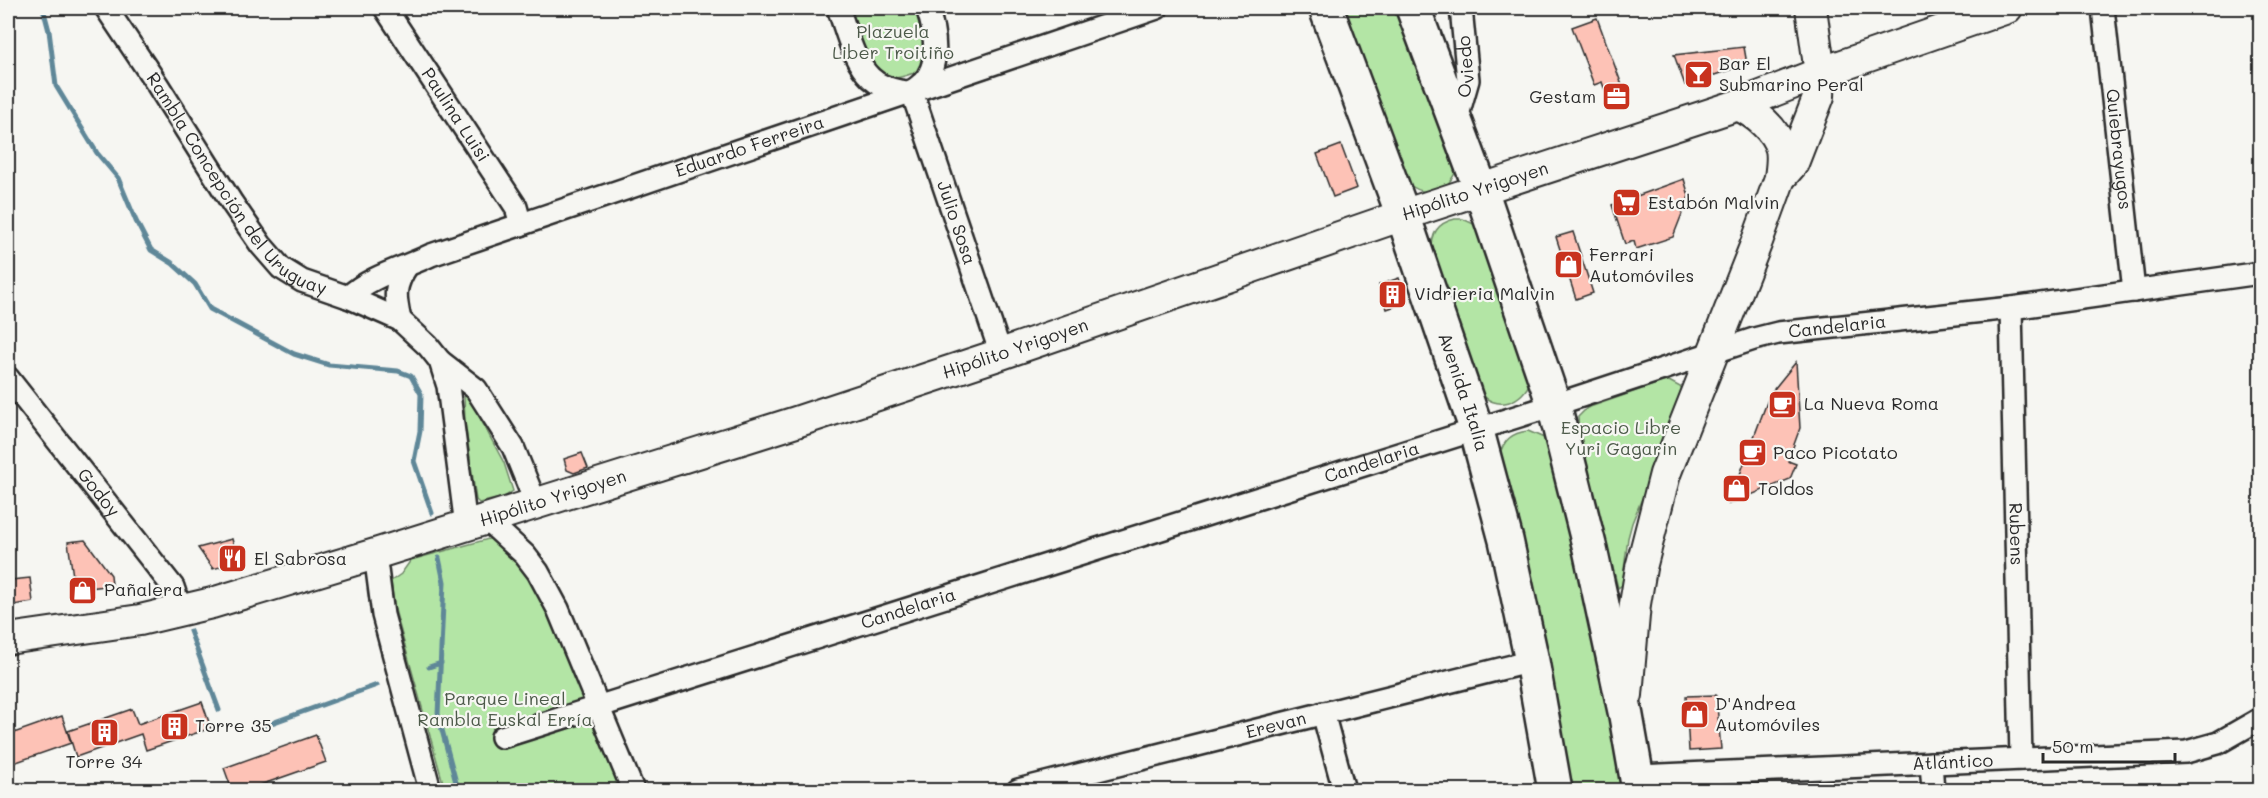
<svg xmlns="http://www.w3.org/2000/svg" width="2268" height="798" font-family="Mali,sans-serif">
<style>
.green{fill:#b3e5a5;stroke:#6f8868;stroke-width:1.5}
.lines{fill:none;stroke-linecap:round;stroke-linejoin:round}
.stream{stroke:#5e8798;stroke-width:5}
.building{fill:#fdc2b6;stroke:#2b2b2b;stroke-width:1.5}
.street-casing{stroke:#2b2b2b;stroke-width:26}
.secondary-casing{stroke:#2b2b2b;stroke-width:34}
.primary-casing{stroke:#2b2b2b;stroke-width:38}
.street{stroke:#f6f6f2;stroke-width:21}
.secondary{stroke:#f6f6f2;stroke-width:30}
.primary{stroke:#f6f6f2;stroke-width:33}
.labels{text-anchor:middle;stroke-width:4.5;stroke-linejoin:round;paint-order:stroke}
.park-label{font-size:18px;fill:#4d5a4a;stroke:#f6f6f2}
.poi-label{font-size:18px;fill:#2b2b2b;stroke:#f6f6f2;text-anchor:start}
.street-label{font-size:18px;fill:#2b2b2b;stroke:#f6f6f2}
</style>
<rect width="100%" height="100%" fill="#f6f6f2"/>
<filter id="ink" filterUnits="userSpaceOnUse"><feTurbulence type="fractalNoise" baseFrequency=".0167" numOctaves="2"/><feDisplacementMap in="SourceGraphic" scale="12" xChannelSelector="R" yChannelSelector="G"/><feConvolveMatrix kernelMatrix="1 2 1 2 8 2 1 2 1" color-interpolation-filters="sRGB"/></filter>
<g filter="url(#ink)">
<path class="green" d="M 844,8 L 918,8 L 930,43 L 921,70 C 905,77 882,85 868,69 C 862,63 848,18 844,8 Z
M 1340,8 L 1399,8 L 1457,168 C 1448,193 1427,199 1407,183 Z
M 1455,219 L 1463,219 L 1478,226 L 1531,379 C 1524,403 1495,413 1479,391 L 1432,252 C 1431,234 1437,223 1455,219 Z
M 1669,381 L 1682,388 L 1684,394 L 1632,523 L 1628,538 L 1622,585 L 1618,588 L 1579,433 L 1578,417 L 1587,408 L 1662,382 Z
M 464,395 L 474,401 L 481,420 L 504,463 L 513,491 L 504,497 L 479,503 L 476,500 L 465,423 Z
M 1528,431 L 1544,438 L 1551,445 L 1627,790 L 1567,790 L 1499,456 C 1504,440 1511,433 1528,431 Z
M 492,538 L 524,567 L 562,636 L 624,790 L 445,790 L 395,610 L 391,581 L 401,574 L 411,560 Z"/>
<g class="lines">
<path class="stream" d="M 43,8 L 49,31 L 56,86 L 97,153 L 118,178 L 136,221 L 151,250 L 172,263 L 195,284 L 210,309 L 294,354 L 329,365 L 398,371 L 411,376 L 421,394 L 420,431 L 414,461 L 432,513
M 439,558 L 444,582 L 438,715 L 458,790
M 190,631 L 219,710
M 429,667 L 441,663
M 258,728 L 377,685"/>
</g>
<path class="building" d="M 1597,18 L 1626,96 L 1609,102 L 1602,82 L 1594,85 L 1572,27 Z
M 1744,47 L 1747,64 L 1685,85 L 1674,55 Z
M 1341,145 L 1357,188 L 1333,197 L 1317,154 Z
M 1684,179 L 1689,196 L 1673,237 L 1636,249 L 1634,241 L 1625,244 L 1612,205 Z
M 1573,232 L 1593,293 L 1576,299 L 1556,237 Z
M 1399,278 L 1407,302 L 1387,309 L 1379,285 Z
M 1796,362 L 1800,428 L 1788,461 L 1796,464 L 1790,479 L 1729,504 L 1770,394 Z
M 582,453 L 588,468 L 574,473 L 567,470 L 564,459 Z
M 232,539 L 238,562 L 213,569 L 198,548 Z
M 85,540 L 111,575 L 112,585 L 75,590 L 68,542 Z
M 30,578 L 33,602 L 13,605 L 11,580 Z
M 1716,695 L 1721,749 L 1689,751 L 1686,696 Z
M 202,702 L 211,728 L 146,750 L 141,734 L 76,757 L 68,731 L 132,709 L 138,724 Z
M 62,716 L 71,743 L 8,765 L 8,735 Z
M 316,735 L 326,762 L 246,790 L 232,790 L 224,768 Z"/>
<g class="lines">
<defs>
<g id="street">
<path id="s1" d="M 106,8 L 157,84 L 232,203 L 261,245 L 281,268 L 302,281 L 348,297 L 400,320 L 428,346 L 440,361 L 448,386 L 466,526"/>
<path id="s2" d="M 385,8 L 516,207 L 521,225"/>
<path d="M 838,8 C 847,31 852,60 871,78 C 878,85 889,89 900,91 C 909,93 913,91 920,85 C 942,67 935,31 927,8"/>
<path id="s3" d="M 2103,8 L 2134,291"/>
<path id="s4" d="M 912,92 L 1001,354"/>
<path id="s5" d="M 1456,122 L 1468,80 L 1461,8"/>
<path id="s6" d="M 348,297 C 370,276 404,268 431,255 L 1157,8"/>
<path id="s7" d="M 2011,308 L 2021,759"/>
<path d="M 400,320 C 395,297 393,287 407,266"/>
<path d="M 440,361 L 476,389 L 513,447 L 536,504"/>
<path id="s8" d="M 8,378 L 173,587 L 181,611"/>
<path d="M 486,519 L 525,555 L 538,572 L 558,609 L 633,790"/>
<path d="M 375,554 L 383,615 L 430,790"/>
<path d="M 1323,713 L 1344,790"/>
<path id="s9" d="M 502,737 L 1554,405 L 1754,339 L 1778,333 L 2011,308 L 2260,273"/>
<path d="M 1931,763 L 1933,790"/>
<path id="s10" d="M 1638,776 L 2186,752 L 2218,743 L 2260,719"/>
<path id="s11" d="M 1018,790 L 1532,661"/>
</g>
<g id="secondary">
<path d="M 1738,105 C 1755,113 1776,129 1781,149 C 1783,158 1781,169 1780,178"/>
<path id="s12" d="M 8,639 L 140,620 L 212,603 L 375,554 L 796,422 L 1001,354 L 1403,215 L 1738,105 L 1820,73 L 2007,8"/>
<path d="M 1627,695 L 1635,604 L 1641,568 L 1665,474 L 1756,244 L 1780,178 L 1793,163 L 1819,96 L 1820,73 L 1811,8"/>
</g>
<g id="primary">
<path id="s13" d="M 1326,8 L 1403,215 L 1476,428 L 1506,540 L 1532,661 L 1555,790"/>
<path d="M 1413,8 L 1481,190 L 1554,405 L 1590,549 L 1626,716 L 1639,790"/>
</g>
</defs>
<use href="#street" class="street-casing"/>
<use href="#secondary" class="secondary-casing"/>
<use href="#primary" class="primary-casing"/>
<use href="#street" class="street"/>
<use href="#secondary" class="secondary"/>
<use href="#primary" class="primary"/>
</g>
</g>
<defs>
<symbol id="bar-square" viewBox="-11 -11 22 22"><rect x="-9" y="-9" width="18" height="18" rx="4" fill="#c8321e" stroke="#f6f6f2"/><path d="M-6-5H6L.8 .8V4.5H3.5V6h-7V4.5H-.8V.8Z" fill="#fff"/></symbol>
<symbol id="office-square" viewBox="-11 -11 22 22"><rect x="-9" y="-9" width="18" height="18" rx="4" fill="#c8321e" stroke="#f6f6f2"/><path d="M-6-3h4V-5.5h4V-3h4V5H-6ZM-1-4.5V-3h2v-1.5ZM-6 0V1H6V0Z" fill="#fff"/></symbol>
<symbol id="supermarket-square" viewBox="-11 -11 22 22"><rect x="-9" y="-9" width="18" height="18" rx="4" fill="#c8321e" stroke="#f6f6f2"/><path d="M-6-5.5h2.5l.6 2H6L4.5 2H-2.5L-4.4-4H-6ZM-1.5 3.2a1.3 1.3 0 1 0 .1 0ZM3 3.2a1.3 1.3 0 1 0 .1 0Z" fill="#fff"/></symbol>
<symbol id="shop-square" viewBox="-11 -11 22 22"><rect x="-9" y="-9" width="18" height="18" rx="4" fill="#c8321e" stroke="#f6f6f2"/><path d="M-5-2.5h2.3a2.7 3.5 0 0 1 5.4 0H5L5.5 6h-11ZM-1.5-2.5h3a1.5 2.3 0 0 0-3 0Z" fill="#fff"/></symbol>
<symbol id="building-square" viewBox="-11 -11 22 22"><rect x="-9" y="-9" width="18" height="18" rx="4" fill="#c8321e" stroke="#f6f6f2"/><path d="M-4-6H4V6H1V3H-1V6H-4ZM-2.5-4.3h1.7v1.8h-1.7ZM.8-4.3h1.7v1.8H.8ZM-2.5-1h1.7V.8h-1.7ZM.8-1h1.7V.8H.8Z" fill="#fff"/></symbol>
<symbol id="cafe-square" viewBox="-11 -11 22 22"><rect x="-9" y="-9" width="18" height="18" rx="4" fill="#c8321e" stroke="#f6f6f2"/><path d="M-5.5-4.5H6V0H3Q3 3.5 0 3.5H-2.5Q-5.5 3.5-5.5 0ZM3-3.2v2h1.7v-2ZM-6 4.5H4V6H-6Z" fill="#fff"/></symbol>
<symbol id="restaurant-square" viewBox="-11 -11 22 22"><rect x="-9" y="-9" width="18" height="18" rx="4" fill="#c8321e" stroke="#f6f6f2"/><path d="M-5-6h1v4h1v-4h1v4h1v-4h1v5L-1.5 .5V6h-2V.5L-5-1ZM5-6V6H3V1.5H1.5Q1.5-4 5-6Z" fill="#fff"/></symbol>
</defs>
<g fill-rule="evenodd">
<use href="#bar-square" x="1682" y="58" width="33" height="33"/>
<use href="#office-square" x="1600" y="80" width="33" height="33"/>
<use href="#supermarket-square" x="1610" y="186" width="33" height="33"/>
<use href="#shop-square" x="1552" y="248" width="33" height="33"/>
<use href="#building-square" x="1376" y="278" width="33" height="33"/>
<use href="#cafe-square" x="1766" y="388" width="33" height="33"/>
<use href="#cafe-square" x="1736" y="436" width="33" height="33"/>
<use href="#shop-square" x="1720" y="472" width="33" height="33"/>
<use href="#restaurant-square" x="216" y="542" width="33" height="33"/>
<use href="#shop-square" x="66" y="574" width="33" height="33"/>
<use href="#shop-square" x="1678" y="698" width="33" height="33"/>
<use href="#building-square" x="158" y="710" width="33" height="33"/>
<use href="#building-square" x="88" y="716" width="33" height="33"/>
</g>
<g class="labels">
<g class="park-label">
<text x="893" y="38">Plazuela<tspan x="893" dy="21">Liber Troitiño</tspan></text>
<text x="1621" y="434">Espacio Libre<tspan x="1621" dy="21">Yuri Gagarin</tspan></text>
<text x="505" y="705">Parque Lineal<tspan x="505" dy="21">Rambla Euskal Erría</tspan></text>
</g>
<g class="poi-label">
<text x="1719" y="70">Bar El<tspan x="1719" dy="21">Submarino Peral</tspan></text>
<text x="1596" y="103" text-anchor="end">Gestam</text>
<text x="1648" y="209">Estabón Malvin</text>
<text x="1589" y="261">Ferrari<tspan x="1589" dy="21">Automóviles</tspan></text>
<text x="1414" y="300">Vidrieria Malvin</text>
<text x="1804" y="410">La Nueva Roma</text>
<text x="1773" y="459">Paco Picotato</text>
<text x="1758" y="495">Toldos</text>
<text x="254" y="565">El Sabrosa</text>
<text x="104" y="596">Pañalera</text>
<text x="1715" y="710">D'Andrea<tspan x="1715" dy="21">Automóviles</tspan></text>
<text x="195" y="732">Torre 35</text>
<text x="104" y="768" text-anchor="middle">Torre 34</text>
</g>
<g class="street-label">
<text dy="6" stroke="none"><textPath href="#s5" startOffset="57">Oviedo</textPath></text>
<text dy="6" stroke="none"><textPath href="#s2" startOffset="128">Paulina Luisi</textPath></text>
<text dy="6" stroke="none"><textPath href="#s6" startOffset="430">Eduardo Ferreira</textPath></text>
<text dy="6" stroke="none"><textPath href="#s3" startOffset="142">Quiebrayugos</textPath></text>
<text dy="6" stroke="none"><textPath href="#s1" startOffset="222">Rambla Concepción del Uruguay</textPath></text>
<text dy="6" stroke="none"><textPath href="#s12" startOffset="1536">Hipólito Yrigoyen</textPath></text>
<text dy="6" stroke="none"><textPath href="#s4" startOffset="138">Julio Sosa</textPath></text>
<text dy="6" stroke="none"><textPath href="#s9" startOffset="1398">Candelaria</textPath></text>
<text dy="6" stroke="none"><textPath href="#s12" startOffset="1050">Hipólito Yrigoyen</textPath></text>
<text dy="6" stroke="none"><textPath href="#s13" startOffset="408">Avenida Italia</textPath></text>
<text dy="6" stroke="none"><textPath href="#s9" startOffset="912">Candelaria</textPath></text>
<text dy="6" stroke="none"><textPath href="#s8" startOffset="146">Godoy</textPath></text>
<text dy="6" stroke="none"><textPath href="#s12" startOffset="564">Hipólito Yrigoyen</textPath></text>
<text dy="6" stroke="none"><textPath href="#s7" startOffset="226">Rubens</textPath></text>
<text dy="6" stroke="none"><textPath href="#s9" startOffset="426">Candelaria</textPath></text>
<text dy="6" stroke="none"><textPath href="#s11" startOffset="266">Erevan</textPath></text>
<text dy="6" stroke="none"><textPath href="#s10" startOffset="315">Atlántico</textPath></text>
</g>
</g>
<rect width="2268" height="798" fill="none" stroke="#f6f6f2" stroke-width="30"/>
<rect x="15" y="15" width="2238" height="768" fill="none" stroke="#2b2b2b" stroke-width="2" filter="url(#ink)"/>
<path d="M2043 753v9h132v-9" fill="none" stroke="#2b2b2b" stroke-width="3"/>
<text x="2052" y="753" font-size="18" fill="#2b2b2b" stroke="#f6f6f2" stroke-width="4.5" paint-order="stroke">50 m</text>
</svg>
